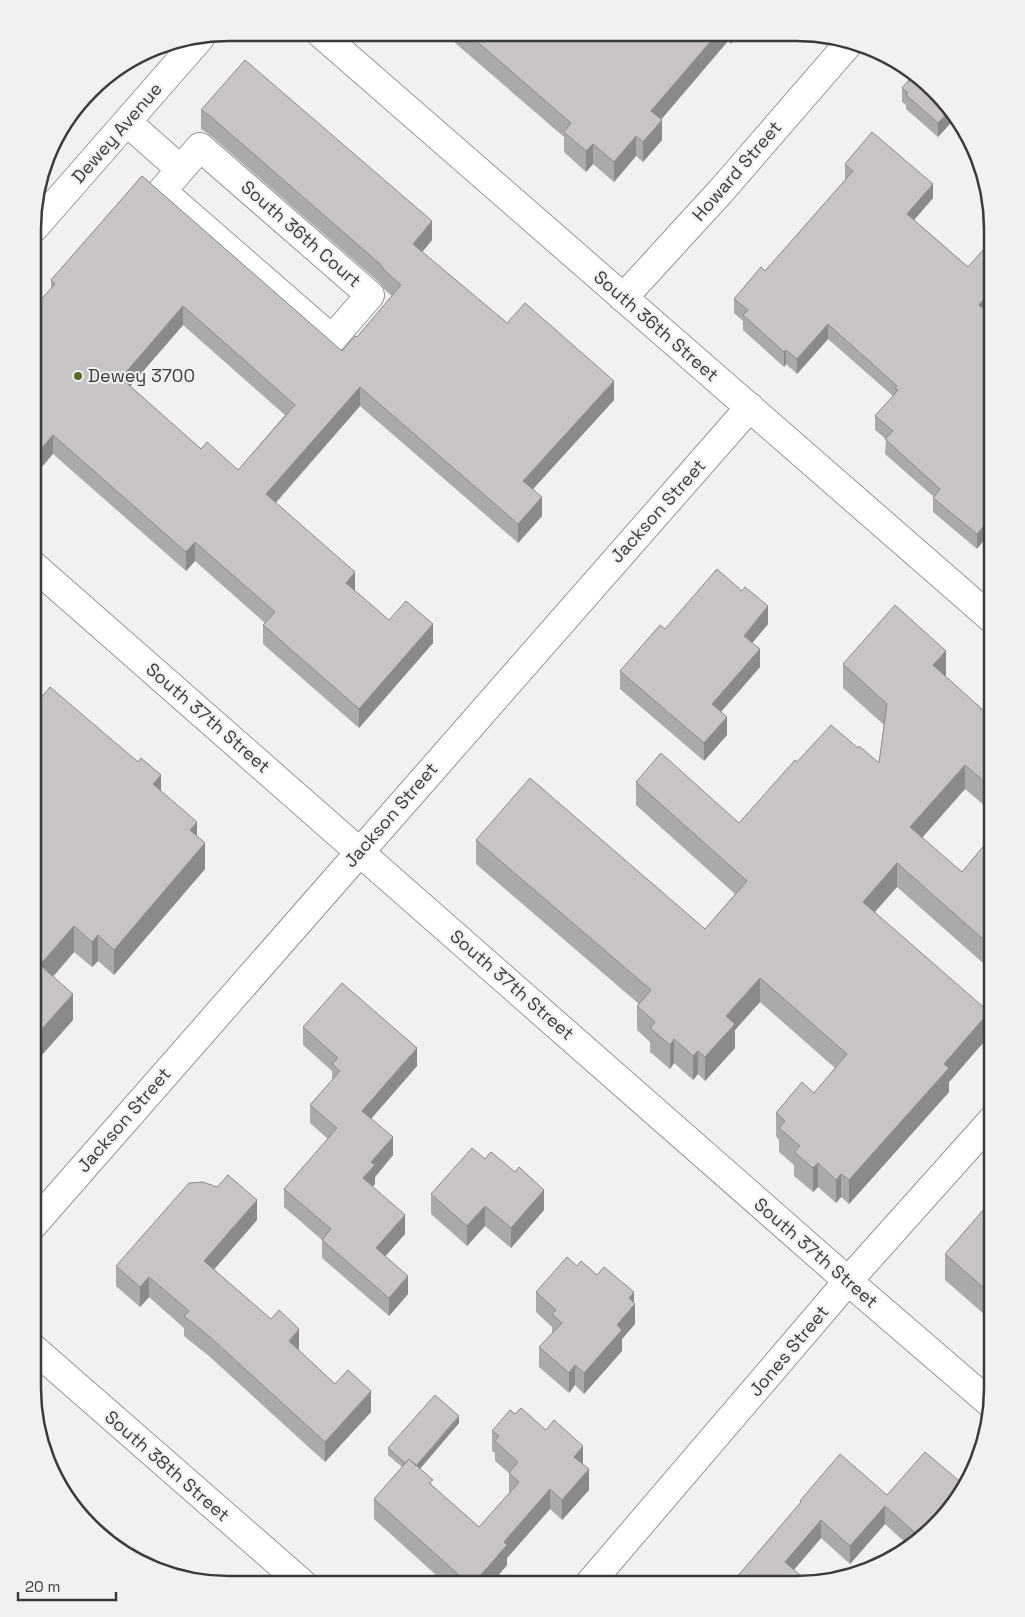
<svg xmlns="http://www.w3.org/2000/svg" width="1025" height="1617" font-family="'Space Grotesk',sans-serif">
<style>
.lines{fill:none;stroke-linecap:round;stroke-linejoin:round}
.minor-casing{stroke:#979598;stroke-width:30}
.minor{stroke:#fff;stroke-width:28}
.wall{fill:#aca9aa;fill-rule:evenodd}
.shaded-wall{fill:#8c898b}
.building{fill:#c8c4c6;stroke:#8c898b;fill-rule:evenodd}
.poi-dot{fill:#516d21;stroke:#f3f0f4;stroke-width:2}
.labels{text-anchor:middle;stroke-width:4;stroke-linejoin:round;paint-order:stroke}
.street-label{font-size:18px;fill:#3c3b3c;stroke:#f3f0f4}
.poi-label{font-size:18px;fill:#3c3b3c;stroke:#f3f0f4;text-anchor:start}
.rim{fill:none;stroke:#3c3b3c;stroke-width:2.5}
</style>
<rect width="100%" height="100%" fill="#f3f0f4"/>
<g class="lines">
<defs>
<path id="minor" d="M 320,33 L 992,619
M 127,122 L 180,169
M 200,147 L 370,295 L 332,339 L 162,191 Z
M 34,228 L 200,38
M 623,298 L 721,191 L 850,42
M 34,566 L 848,1281 L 991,1404
M 33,1225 L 750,407
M 33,1348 L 302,1583
M 589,1584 L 848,1281 L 992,1120"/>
</defs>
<use href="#minor" class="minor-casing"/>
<use href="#minor" class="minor"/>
</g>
<path class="wall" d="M 448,33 L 739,34 L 731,44 L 728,41 L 661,120 L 662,140 L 643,162 L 636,156 L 614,182 L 593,164 L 586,172 L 564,152 L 564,137 L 454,42 L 454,38 Z
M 902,88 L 952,109 L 956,117 L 938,137 L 906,109 L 906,105 L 902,102 Z
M 201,110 L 432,240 L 422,252 L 507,323 L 614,400 L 533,489 L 542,516 L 518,543 L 360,406 L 276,503 L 355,591 L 389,620 L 433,643 L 359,728 L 263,644 L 263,625 L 265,623 L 195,561 L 186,571 L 53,454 L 51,280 L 142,176 L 342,351 L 357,337 L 392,296 L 385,290 L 380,283 L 210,135 L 201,129 ZM 183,325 L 285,415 L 238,470 L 201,449 L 130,386 Z
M 845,164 L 933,198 L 914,220 L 968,267 L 992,240 L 992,304 L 986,311 L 977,549 L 933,512 L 933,498 L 934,497 L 885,454 L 886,439 L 875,430 L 875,416 L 893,396 L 828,339 L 797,374 L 786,364 L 784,367 L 743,330 L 743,321 L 734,313 L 734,299 L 765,271 L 846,179 L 845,179 Z
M 980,166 L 983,184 L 980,180 Z
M 768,624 L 752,643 L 760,667 L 721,712 L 727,735 L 704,761 L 620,689 L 620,671 L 665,629 Z
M 843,664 L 946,675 L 945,676 L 992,718 L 992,812 L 965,789 L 922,838 L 962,872 L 992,836 L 992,971 L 897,887 L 875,912 L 989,1036 L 949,1082 L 949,1092 L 849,1204 L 841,1197 L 836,1203 L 818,1187 L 813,1192 L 794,1176 L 794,1165 L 779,1152 L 779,1140 L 776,1136 L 776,1113 L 814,1093 L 835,1068 L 760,1002 L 735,1030 L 735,1048 L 705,1081 L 698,1074 L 693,1080 L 674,1063 L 670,1069 L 650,1052 L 650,1042 L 637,1030 L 637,1006 L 639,1004 L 476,864 L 476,840 L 705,929 L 735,894 L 636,805 L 636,782 L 739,823 L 797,762 L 858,748 L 879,763 L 884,725 L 843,688 Z
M 33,707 L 161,791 L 197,836 L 205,869 L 114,975 L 98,961 L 92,967 L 74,952 L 53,977 L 73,1020 L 33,1065 Z
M 303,1027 L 417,1066 L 371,1119 L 393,1155 L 375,1177 L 375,1184 L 372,1186 L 405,1234 L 385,1256 L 408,1294 L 389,1316 L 322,1258 L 322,1240 L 284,1207 L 284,1189 L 328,1139 L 310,1123 L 310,1105 L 332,1080 L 332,1071 L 303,1045 Z
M 431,1194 L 544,1210 L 511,1248 L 485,1226 L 467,1246 L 431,1214 Z
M 992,1200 L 992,1321 L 945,1280 L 945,1254 Z
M 257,1220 L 214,1269 L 299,1350 L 335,1384 L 371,1412 L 325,1462 L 210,1357 L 184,1336 L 184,1328 L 149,1297 L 140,1307 L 116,1286 L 116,1266 Z
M 577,1266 L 597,1275 L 634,1303 L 635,1324 L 622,1339 L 622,1351 L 584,1394 L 575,1385 L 569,1393 L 539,1367 L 539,1347 L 552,1333 L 552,1327 L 536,1312 L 536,1292 Z
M 515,1414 L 583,1465 L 589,1490 L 562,1520 L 550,1509 L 507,1558 L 507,1565 L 491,1584 L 446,1584 L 374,1519 L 374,1499 L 402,1467 L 388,1455 L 388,1448 L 459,1423 L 420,1469 L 433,1486 L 479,1527 L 509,1493 L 509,1473 L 495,1461 L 495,1453 L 492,1451 L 492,1431 Z
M 887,1495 L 952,1507 L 916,1544 L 910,1547 L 885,1524 L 850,1564 L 821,1538 L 794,1570 L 731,1584 L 800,1504 L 800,1501 Z"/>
<path class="shaded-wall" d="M 717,34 L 728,34 L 728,41 L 651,131 L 651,111 Z
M 731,34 L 739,34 L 731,44 Z
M 951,109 L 956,117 L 938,137 L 938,123 Z
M 662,120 L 662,140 L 643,162 L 643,142 Z
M 636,136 L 636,156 L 614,182 L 614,162 Z
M 593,144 L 593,164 L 586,172 L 586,151 Z
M 933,184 L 933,198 L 907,228 L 907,214 Z
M 432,221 L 432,240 L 413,263 L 413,244 Z
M 992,290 L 992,304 L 979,319 L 979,305 Z
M 183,306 L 183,325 L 121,397 L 121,378 Z
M 828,324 L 828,339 L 797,374 L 797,359 Z
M 786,350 L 786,364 L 784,367 L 784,352 Z
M 614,381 L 614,400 L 523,500 L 523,481 Z
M 360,387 L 360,406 L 266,513 L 266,494 Z
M 53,435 L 53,454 L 34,476 L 34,457 Z
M 542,497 L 542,516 L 518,543 L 518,524 Z
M 992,500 L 992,514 L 986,507 Z
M 992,516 L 992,530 L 977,549 L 977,534 Z
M 195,542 L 195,561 L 186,571 L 186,552 Z
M 355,572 L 355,591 L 346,583 Z
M 768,606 L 768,624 L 744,653 L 744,636 Z
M 433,624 L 433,643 L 359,728 L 359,709 Z
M 760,649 L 760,667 L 712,722 L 712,704 Z
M 946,651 L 946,675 L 933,689 L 933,665 Z
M 727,717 L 727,735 L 704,761 L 704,743 Z
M 965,765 L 965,789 L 910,851 L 910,827 Z
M 161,775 L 161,801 L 153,784 Z
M 197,822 L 197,848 L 190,830 Z
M 205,843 L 205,869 L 114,975 L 114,950 Z
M 897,863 L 897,887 L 863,925 L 863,902 Z
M 74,926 L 74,952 L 40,991 L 40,965 Z
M 98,935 L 98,961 L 92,967 L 92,942 Z
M 760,978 L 760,1002 L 735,1030 L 735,1048 L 705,1081 L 705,1057 L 726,1016 Z
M 73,994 L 73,1020 L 33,1065 L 33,1039 Z
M 989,1012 L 989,1036 L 949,1082 L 949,1092 L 849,1204 L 849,1180 L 944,1064 Z
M 674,1039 L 674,1063 L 670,1069 L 670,1045 Z
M 417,1048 L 417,1066 L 362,1129 L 362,1111 Z
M 698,1051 L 698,1074 L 693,1080 L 693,1056 Z
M 393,1137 L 393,1155 L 375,1177 L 375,1184 L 363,1197 L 363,1178 L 371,1162 Z
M 818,1163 L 818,1187 L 813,1192 L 813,1168 Z
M 841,1174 L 841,1197 L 836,1203 L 836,1180 Z
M 544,1190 L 544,1210 L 511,1248 L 511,1228 Z
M 257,1200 L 257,1220 L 204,1281 L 204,1261 Z
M 485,1206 L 485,1226 L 467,1246 L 467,1226 Z
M 405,1215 L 405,1234 L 376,1267 L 376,1248 Z
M 408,1276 L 408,1294 L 389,1316 L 389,1298 Z
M 149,1277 L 149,1297 L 140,1307 L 140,1287 Z
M 634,1292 L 634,1306 L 635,1304 L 635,1324 L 622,1339 L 622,1351 L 584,1394 L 584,1373 L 617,1325 L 629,1298 Z
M 299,1329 L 299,1350 L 289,1361 L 289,1341 Z
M 575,1365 L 575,1385 L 569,1393 L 569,1373 Z
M 371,1391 L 371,1412 L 325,1462 L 325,1442 Z
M 459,1416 L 459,1423 L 413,1477 L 413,1470 Z
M 583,1446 L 583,1466 L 574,1457 Z
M 589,1469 L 589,1490 L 562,1520 L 562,1500 Z
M 550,1489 L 550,1509 L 507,1558 L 507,1565 L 491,1584 L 473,1584 L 504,1542 Z
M 885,1506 L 885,1524 L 850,1564 L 850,1546 Z
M 821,1520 L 821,1538 L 785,1580 L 785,1562 Z"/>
<path class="building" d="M 467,33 L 717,34 L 651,111 L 662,120 L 643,142 L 636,136 L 614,162 L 593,144 L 586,151 L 564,132 L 571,123 Z
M 245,60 L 432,221 L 413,244 L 507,323 L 525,303 L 614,381 L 523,481 L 542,497 L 518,524 L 360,387 L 266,494 L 355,572 L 346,583 L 389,620 L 406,601 L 433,624 L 359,709 L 263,625 L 275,612 L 195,542 L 186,552 L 53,435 L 34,457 L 34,307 L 55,284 L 51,280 L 142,176 L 342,351 L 355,336 L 357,337 L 401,285 L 385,271 L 380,264 L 210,116 L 201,110 ZM 183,306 L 295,405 L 238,470 L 207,442 L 201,449 L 121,378 Z
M 915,73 L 951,109 L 938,123 L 906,95 L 908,93 L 902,88 Z
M 872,132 L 933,184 L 907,214 L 968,267 L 992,240 L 992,290 L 979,305 L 992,316 L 992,500 L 986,507 L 992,513 L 992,516 L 977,534 L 933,498 L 940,489 L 885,439 L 893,431 L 875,416 L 898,390 L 895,388 L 897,386 L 828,324 L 797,359 L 786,350 L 784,352 L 743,315 L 748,310 L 734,299 L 761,267 L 765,271 L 853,171 L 845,164 Z
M 717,569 L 742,591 L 745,587 L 768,606 L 744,636 L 760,649 L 712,704 L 727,717 L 704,743 L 620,671 L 660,625 L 665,629 Z
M 895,605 L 946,651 L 933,665 L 992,718 L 992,788 L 965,765 L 910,827 L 962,872 L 992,836 L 992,947 L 897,863 L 863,902 L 989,1012 L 944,1064 L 949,1068 L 849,1180 L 841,1174 L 836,1180 L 818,1163 L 813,1168 L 794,1152 L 800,1146 L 779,1128 L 785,1121 L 776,1113 L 802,1082 L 814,1093 L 847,1054 L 760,978 L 726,1016 L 735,1024 L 705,1057 L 698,1051 L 693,1056 L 674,1039 L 670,1045 L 650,1028 L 655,1022 L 637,1006 L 651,990 L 476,840 L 530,778 L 705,929 L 747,881 L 636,782 L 661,753 L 739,823 L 795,760 L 797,762 L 831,725 L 858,748 L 859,746 L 879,763 L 887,704 L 843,664 Z
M 50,687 L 138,762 L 141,758 L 161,775 L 153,784 L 197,822 L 190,830 L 205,843 L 114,950 L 98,935 L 92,942 L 74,926 L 40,965 L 73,994 L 33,1039 L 33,707 Z
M 342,983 L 417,1048 L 362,1111 L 393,1137 L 371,1162 L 375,1165 L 363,1178 L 405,1215 L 376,1248 L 408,1276 L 389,1298 L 322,1240 L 331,1229 L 284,1189 L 337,1128 L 310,1105 L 340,1071 L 332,1064 L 338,1058 L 303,1027 Z
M 472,1148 L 485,1159 L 491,1152 L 515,1172 L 519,1167 L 544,1190 L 511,1228 L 485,1206 L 467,1226 L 431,1194 Z
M 228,1175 L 257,1200 L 204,1261 L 271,1319 L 279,1310 L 299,1329 L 289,1341 L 335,1384 L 348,1370 L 371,1391 L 325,1442 L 210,1337 L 184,1316 L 189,1311 L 149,1277 L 140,1287 L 116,1266 L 189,1183 L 203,1182 L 217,1187 Z
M 992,1200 L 992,1295 L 945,1254 Z
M 567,1257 L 577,1266 L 581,1261 L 597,1275 L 604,1267 L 634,1292 L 629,1298 L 635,1304 L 617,1325 L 622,1330 L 584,1373 L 575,1365 L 569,1373 L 539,1347 L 562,1323 L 552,1314 L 556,1310 L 536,1292 Z
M 435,1395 L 459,1416 L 416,1466 L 409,1459 L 405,1463 L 388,1448 Z
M 521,1408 L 546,1430 L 554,1420 L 583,1446 L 574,1457 L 589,1469 L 562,1500 L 550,1489 L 504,1542 L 507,1545 L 473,1584 L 469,1584 L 374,1499 L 409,1459 L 433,1480 L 429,1483 L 479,1527 L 519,1482 L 509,1473 L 518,1462 L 495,1441 L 499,1436 L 492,1431 L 510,1410 L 515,1414 Z
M 925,1452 L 964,1485 L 952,1507 L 921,1538 L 885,1506 L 850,1546 L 821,1520 L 785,1562 L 808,1582 L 796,1584 L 731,1584 L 801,1502 L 800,1501 L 840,1454 L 887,1495 Z
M 117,1540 L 144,1564 L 112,1545 Z
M 874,1558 L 881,1564 L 871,1569 L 863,1571 Z"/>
<circle class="poi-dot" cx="78" cy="376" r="5"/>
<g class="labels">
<g class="street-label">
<text transform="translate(117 133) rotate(-49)" y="6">Dewey Avenue</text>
<text transform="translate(737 171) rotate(-49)" y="6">Howard Street</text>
<text transform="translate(301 234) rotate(41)" y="6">South 36th Court</text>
<text transform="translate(656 326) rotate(41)" y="6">South 36th Street</text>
<text transform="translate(658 511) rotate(-48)" y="6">Jackson Street</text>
<text transform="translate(208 718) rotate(41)" y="6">South 37th Street</text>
<text transform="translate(391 815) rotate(-49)" y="6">Jackson Street</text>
<text transform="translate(512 985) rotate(41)" y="6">South 37th Street</text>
<text transform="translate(124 1120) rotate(-49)" y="6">Jackson Street</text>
<text transform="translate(816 1253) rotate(41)" y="6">South 37th Street</text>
<text transform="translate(789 1351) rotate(-50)" y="6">Jones Street</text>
<text transform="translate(167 1466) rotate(41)" y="6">South 38th Street</text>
</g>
<g class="poi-label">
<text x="88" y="382">Dewey 3700</text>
</g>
</g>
<path d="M0 0H1025V1617H0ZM229 41H796A188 188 0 0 1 984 229V1388A188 188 0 0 1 796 1576H229A188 188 0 0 1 41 1388V229A188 188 0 0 1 229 41Z" fill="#f3f0f4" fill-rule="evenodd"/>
<path class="rim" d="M229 41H796A188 188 0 0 1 984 229V1388A188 188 0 0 1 796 1576H229A188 188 0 0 1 41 1388V229A188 188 0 0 1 229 41Z"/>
<path d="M18 1592v8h98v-8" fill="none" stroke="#3c3b3c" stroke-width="2.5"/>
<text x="25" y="1592" font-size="15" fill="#3c3b3c" stroke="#f3f0f4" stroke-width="4" paint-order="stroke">20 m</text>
</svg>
